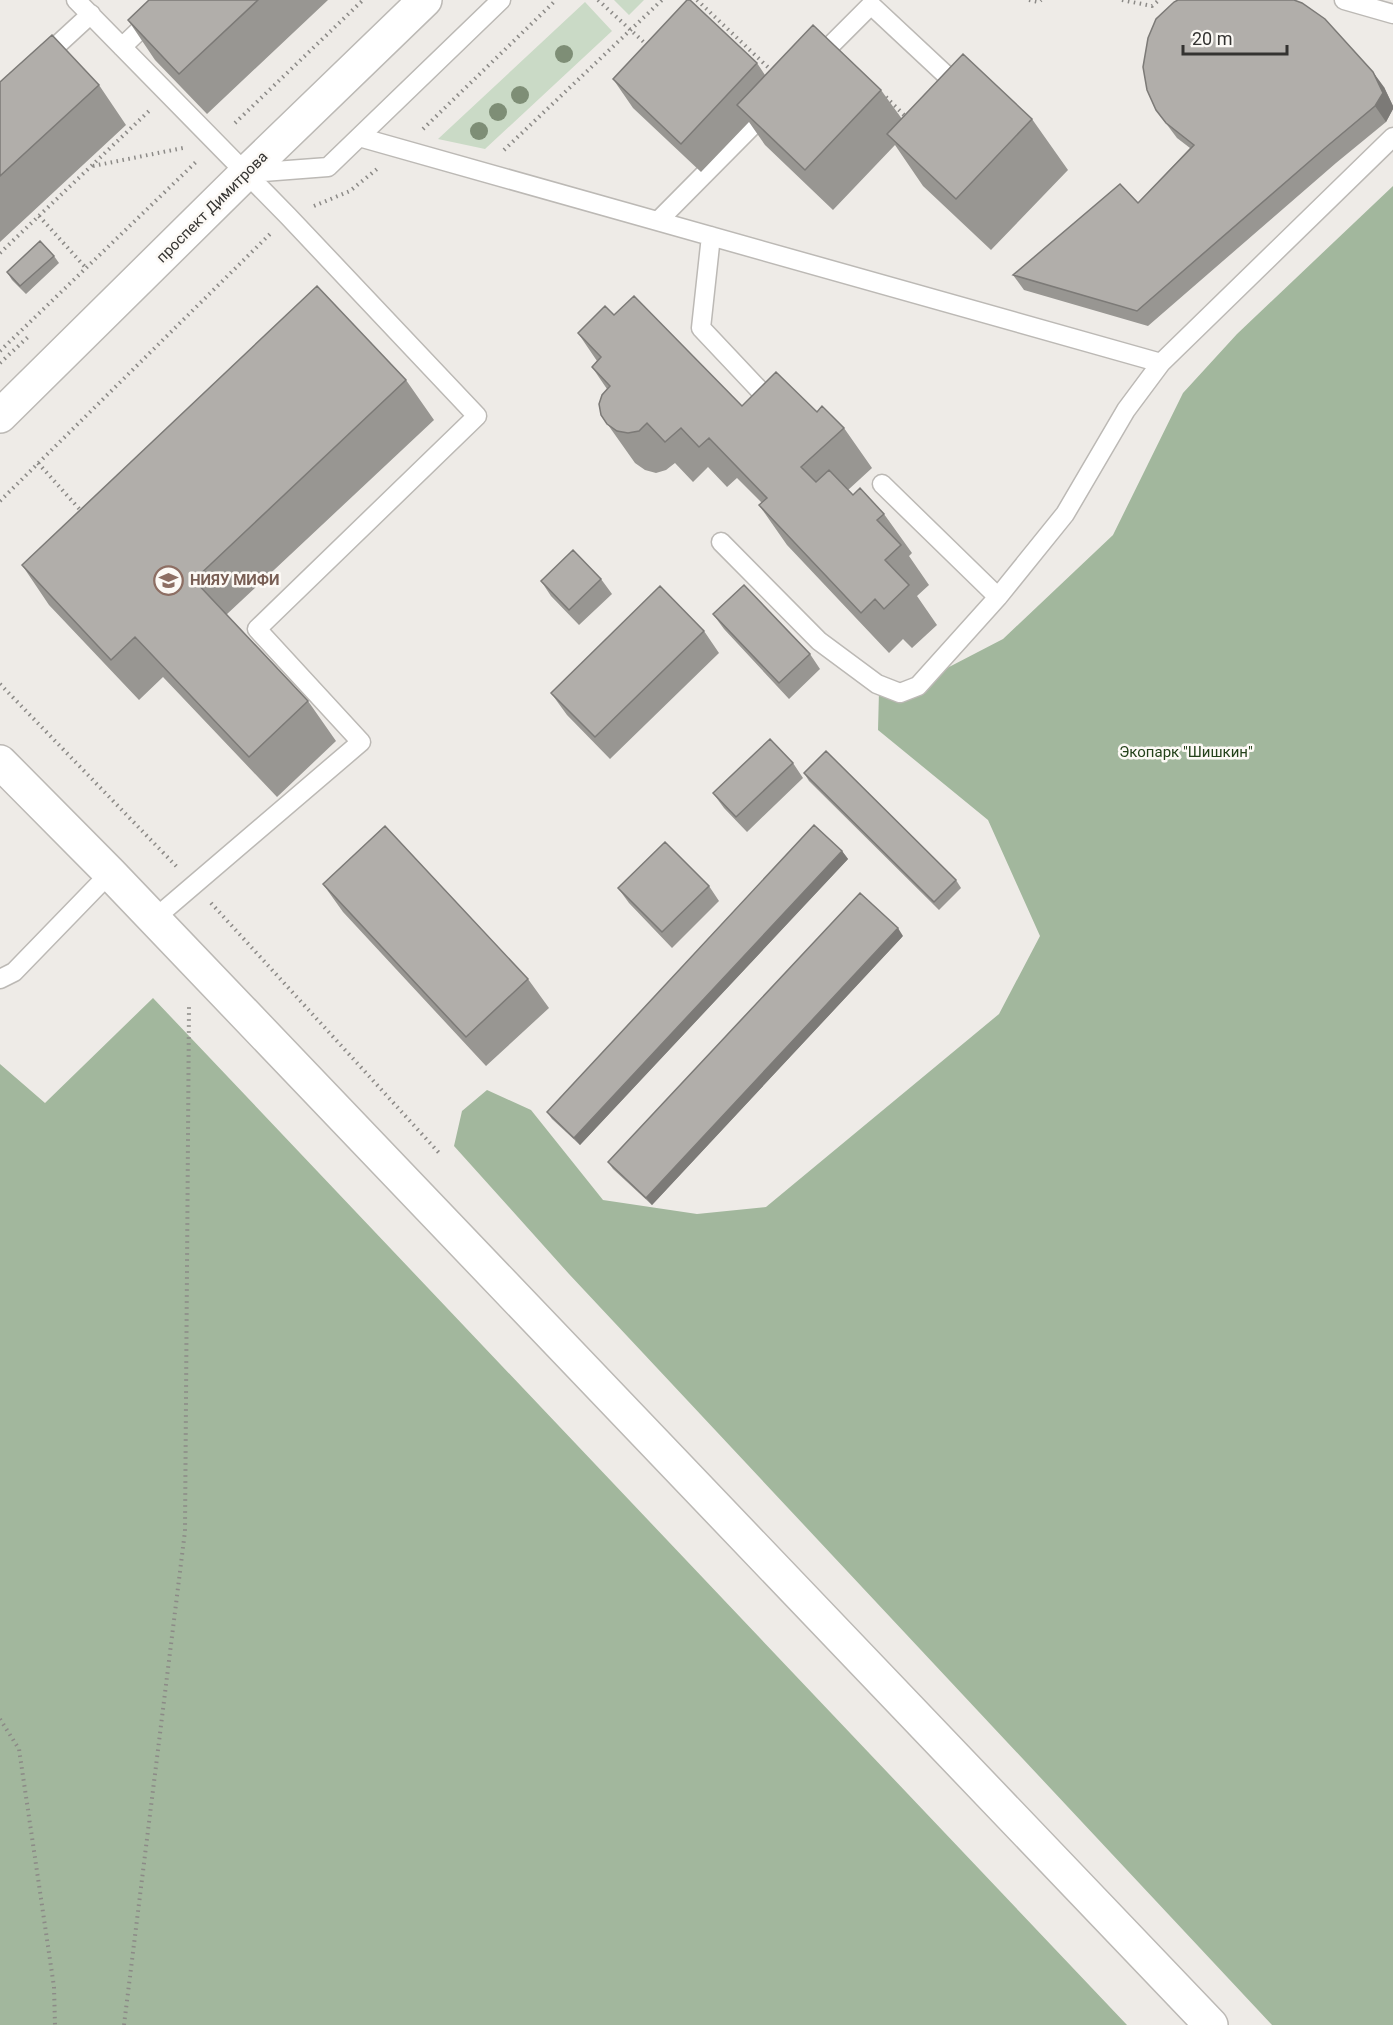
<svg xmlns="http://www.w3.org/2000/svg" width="1393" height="2025" font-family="Roboto,sans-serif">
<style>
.green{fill:#cadac6}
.forest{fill:#a2b79d}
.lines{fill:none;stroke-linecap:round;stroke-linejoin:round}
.service-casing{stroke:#bcb9b5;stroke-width:21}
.secondary-casing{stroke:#bcb9b5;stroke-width:36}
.path{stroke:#8c8a87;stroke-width:4;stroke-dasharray:1.5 4.5;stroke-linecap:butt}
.service{stroke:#fff;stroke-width:18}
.secondary{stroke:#fff;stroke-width:33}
.tree{fill:#7e8e76}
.wall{fill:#989692}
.shaded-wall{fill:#7c7a77}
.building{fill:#b1aeaa;stroke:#7c7a77;stroke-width:1.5}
.labels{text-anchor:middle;stroke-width:5;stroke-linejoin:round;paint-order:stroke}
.street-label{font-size:15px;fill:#343331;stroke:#fcf9f5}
.education-label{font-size:15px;font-weight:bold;fill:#785e54;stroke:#fcf9f5;text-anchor:start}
.park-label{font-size:15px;fill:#23421a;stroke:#fcf9f5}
</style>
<rect width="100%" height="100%" fill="#eeebe7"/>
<path class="green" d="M 614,0 L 644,0 L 629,15 Z
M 585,2 L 612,31 L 485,149 L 438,139 Z"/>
<path class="forest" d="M 1393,186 L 1393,2025 L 1272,2025 L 569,1274 L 454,1146 L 462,1111 L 487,1090 L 531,1110 L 603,1200 L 697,1214 L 766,1207 L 999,1014 L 1040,936 L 988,820 L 878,730 L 879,691 L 924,680 L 1003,639 L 1113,535 L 1183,393 L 1237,334 Z
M 153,998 L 1127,2025 L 0,2025 L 0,1064 L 45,1103 Z"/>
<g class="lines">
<defs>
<path id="service" d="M 76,0 L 288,216 L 477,416 L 257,629 L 361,742 L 154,919
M 1344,0 L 1393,14
M 122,47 L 171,0
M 41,60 L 91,14
M 815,61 L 871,5 L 961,89
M 359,137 L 1161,363
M 249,173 L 328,167 L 501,0
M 658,221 L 769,109
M 711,236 L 701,328 L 768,399
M 882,484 L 998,597
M 721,542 L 819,641 L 877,684 L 900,693 L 918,686 L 998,597 L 1065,514 L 1126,410 L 1161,363 L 1393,137
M 0,979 L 14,972 L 110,873"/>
<path id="secondary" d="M 0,416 L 246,173 L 425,0
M 0,762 L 110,873 L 1211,2025"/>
</defs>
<use href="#service" class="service-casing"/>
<use href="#secondary" class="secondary-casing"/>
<path class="path" d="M 598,0 L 648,46
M 697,0 L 773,72
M 1029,0 L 1039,2 L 1041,0
M 1122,0 L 1152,6 L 1159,0
M 886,97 L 906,117
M 235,123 L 363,0
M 423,129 L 556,0
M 504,150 L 662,0
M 93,166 L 183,148
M 314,206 L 350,191 L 377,169
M 39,216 L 86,268
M 0,253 L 150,110
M 0,351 L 198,160
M 0,363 L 28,337
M 38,463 L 83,513
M 0,501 L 270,234
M 0,684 L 177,867
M 211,903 L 441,1155
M 0,1719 L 19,1749 L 54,1987 L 55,2025
M 124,2025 L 185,1531 L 189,1005"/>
<use href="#service" class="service"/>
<use href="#secondary" class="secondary"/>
</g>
<g class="tree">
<circle cx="564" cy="54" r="9"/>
<circle cx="520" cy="95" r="9"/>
<circle cx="498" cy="112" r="9"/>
<circle cx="479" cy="131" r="9"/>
</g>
<path class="wall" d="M 149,0 L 328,0 L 207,114 L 155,60 L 128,20 Z
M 757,63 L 765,75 L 881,90 L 902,119 L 1032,119 L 1068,170 L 991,250 L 923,186 L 895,145 L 833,210 L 765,145 L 749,122 L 701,172 L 633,108 L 613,79 Z
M 0,82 L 99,85 L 126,125 L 0,242 Z
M 1384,87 L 1393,106 L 1393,109 L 1386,122 L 1336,163 L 1148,326 L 1024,290 L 1013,275 L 1138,203 L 1190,148 L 1177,138 L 1156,110 Z
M 54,256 L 59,263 L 26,294 L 12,280 L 7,272 Z
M 614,315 L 742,406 L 817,412 L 844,428 L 872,468 L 848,490 L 853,495 L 884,514 L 912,553 L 909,556 L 929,585 L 917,596 L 937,625 L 912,648 L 903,639 L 889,653 L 787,545 L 759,505 L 762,503 L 737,478 L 727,487 L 708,467 L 693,482 L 675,463 L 666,470 L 656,473 L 645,470 L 635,463 L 601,415 L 607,389 L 592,367 L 597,361 L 578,333 Z
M 406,380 L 434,420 L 226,615 L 308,701 L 336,741 L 277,797 L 163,677 L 139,700 L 49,605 L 22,565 Z
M 601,579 L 612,594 L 579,625 L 551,596 L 541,581 Z
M 713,614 L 810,654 L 820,669 L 789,699 L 724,629 Z
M 704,631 L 719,653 L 610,759 L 567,715 L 551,693 Z
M 793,763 L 803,778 L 747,832 L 724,808 L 713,793 Z
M 804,773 L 956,880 L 961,888 L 939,910 L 809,781 Z
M 842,851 L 848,859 L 580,1145 L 552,1119 L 547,1112 Z
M 323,884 L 528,979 L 549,1008 L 486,1066 L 343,912 Z
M 709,886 L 719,901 L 672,948 L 629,903 L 618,888 Z
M 903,936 L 652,1205 L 613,1169 L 608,1162 Z"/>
<path class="shaded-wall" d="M 1373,72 L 1384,87 L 1393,106 L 1393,109 L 1386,122 L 1375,106 Z
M 842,851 L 848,859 L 580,1145 L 574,1138 Z
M 898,928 L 903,936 L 652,1205 L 646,1198 Z"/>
<path class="building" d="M 149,0 L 258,0 L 179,74 L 128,20 Z
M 687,0 L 690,0 L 757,63 L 681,144 L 613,79 Z
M 1178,0 L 1294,0 L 1302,3 L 1325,19 L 1373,72 L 1383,93 L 1375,106 L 1325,148 L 1137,311 L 1013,275 L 1120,184 L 1138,203 L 1194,145 L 1166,123 L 1156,110 L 1147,90 L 1143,67 L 1148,38 L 1156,19 L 1174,2 Z
M 813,25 L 881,90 L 805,170 L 737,105 Z
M 52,35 L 99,85 L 0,176 L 0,82 Z
M 963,54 L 1032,119 L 956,199 L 887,134 Z
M 40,241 L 54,256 L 20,286 L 7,272 Z
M 317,286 L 406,380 L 194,580 L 308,701 L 249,757 L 135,637 L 111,660 L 22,565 Z
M 634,296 L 742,406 L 776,372 L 817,412 L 822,406 L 844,428 L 801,467 L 816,482 L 829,470 L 853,495 L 860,488 L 884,514 L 877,520 L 901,545 L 885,560 L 909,585 L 884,609 L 875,599 L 861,613 L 759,505 L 767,498 L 709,438 L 699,447 L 681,428 L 665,442 L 647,423 L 639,431 L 628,433 L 617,431 L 607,424 L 601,415 L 599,404 L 602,395 L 610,386 L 592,367 L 601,357 L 578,333 L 605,306 L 614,315 Z
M 573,550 L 601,579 L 569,610 L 541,581 Z
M 744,585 L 810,654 L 779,683 L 713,614 Z
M 660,586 L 704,631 L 595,737 L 551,693 Z
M 770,739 L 793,763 L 736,817 L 713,793 Z
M 826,751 L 956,880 L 934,902 L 804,773 Z
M 814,825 L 842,851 L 574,1138 L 547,1112 Z
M 385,826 L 528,979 L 466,1037 L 323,884 Z
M 665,842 L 709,886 L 662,932 L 618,888 Z
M 860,893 L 898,928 L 646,1198 L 608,1162 Z"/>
<defs>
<symbol id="university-ring" viewBox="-11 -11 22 22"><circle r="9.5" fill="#fcf9f5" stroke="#8d6e63" stroke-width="1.5"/><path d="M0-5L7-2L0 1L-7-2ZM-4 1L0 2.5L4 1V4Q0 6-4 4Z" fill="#8d6e63"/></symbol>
</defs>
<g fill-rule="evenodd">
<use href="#university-ring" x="152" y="564" width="33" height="33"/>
</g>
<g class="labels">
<g class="street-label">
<text transform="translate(212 207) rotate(-45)" y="5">проспект Димитрова</text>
</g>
<g class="education-label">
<text x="190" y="585">НИЯУ МИФИ</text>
</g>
<g class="park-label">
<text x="1186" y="757">Экопарк "Шишкин"</text>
</g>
</g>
<path d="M1183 45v9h104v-9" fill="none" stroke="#343331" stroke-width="3"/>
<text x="1192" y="45" font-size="18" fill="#343331" stroke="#fcf9f5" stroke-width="4.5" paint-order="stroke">20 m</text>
</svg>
